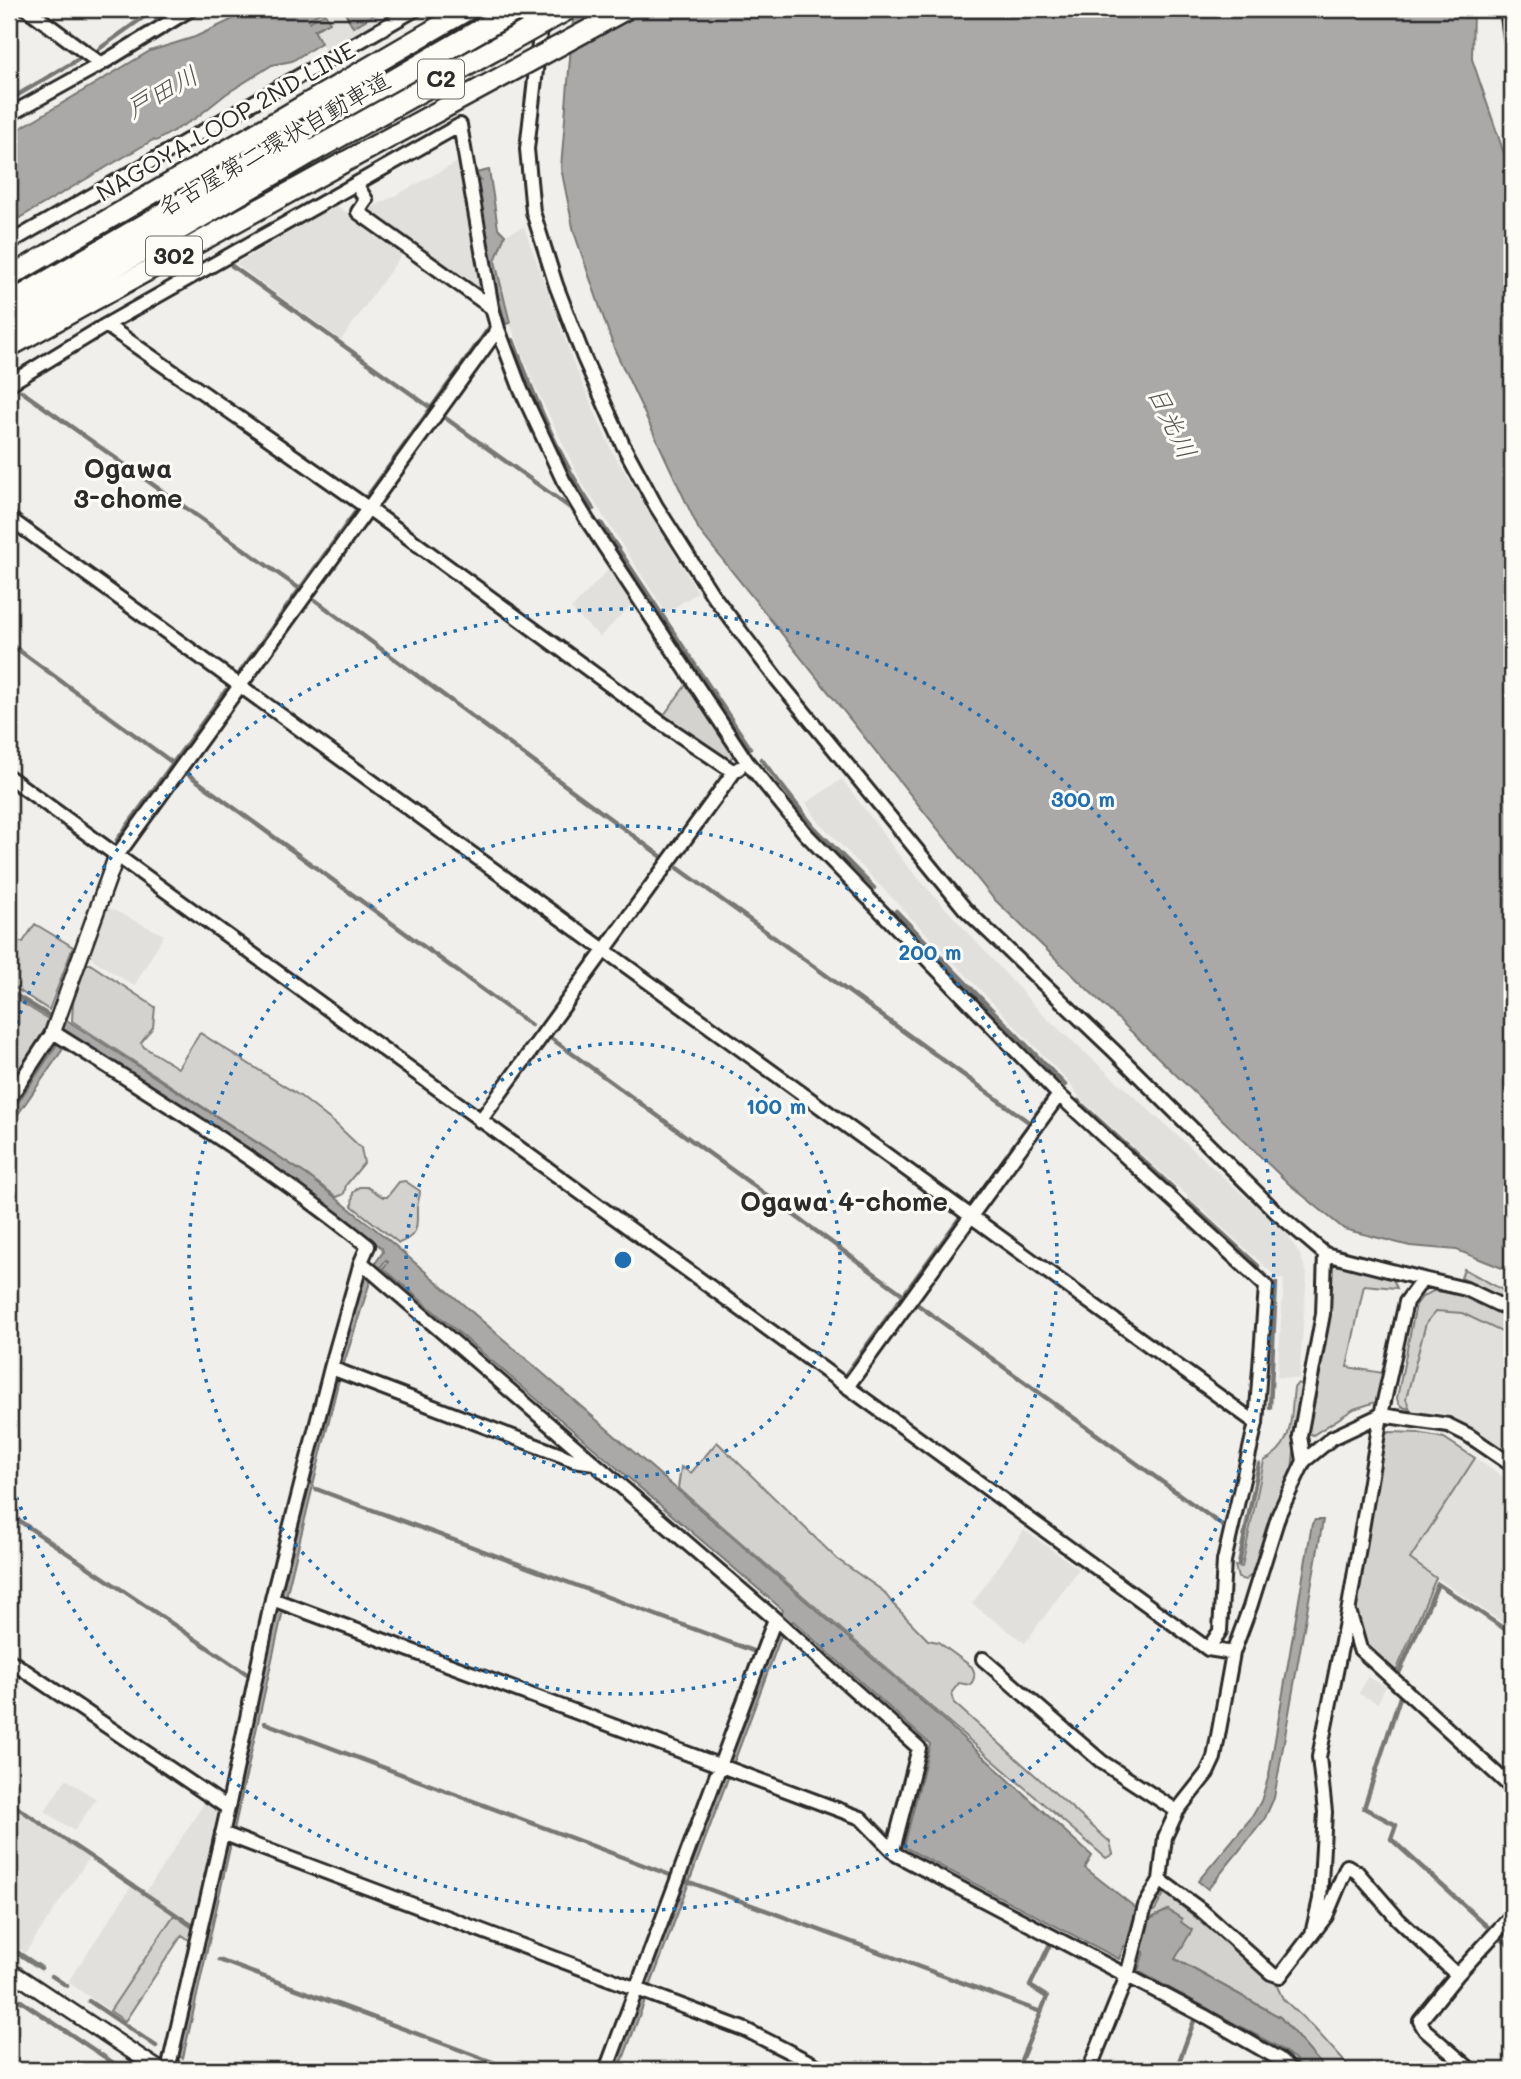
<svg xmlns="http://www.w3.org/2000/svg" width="1521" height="2079" font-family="Mali,'Klee One',sans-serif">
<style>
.built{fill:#e1e0dc}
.green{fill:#d3d2cf;stroke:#7f7e7d;stroke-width:2}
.water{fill:#aaa9a7;stroke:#777775;stroke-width:2}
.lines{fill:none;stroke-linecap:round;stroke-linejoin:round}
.stream{stroke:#777775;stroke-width:4.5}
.minor-casing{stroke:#2b2b2b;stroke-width:18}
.tertiary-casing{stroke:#2b2b2b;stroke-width:19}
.trunk-casing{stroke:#2b2b2b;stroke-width:24}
.motorway-casing{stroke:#2b2b2b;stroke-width:26}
.minor{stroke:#fdfcf7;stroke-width:12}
.tertiary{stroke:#fdfcf7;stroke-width:14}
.trunk{stroke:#fdfcf7;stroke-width:19}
.motorway{stroke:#fdfcf7;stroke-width:21}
.trunk-bridge-casing{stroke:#2b2b2b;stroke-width:24;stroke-linecap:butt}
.motorway-bridge-casing{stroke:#2b2b2b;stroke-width:26;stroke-linecap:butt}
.trunk-bridge{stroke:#fdfcf7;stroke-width:19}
.motorway-bridge{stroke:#fdfcf7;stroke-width:21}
.ring{fill:none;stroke:#1f6fb2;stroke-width:3.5;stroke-dasharray:3.5 7}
.labels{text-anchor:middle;stroke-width:6;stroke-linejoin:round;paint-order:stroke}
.shield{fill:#fdfcf7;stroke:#6a6a68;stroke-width:2}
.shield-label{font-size:23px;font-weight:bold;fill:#2b2b2b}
.street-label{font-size:24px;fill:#2b2b2b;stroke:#fdfcf7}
.water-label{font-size:26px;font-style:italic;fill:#575756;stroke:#fdfcf7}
.neighbourhood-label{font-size:26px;font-weight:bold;fill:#2b2b2b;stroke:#fdfcf7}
.centre{fill:#1f6fb2;stroke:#fdfcf7;stroke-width:3.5}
.ring-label{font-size:21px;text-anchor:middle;font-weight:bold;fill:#1f6fb2;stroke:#fdfcf7;stroke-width:6;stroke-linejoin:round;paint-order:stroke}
</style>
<rect width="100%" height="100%" fill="#f0efeb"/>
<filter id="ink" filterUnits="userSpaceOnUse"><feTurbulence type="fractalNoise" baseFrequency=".0143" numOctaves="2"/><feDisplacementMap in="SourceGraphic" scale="14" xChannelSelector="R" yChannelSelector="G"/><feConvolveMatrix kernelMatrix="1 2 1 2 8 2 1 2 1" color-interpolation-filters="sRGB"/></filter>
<g filter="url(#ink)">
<path class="built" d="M 323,9 L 397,9 L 325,50 L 314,30 L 330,21 L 325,13 L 309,22 L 308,20 L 324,11 Z
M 458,162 L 483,295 L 366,211 Z
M 336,205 L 403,253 L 341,340 L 236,264 Z
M 524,227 L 574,364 L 612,451 L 698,592 L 666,613 L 581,481 L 534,384 L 510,323 L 495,261 L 505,235 Z
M 610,568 L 633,603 L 600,637 L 571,609 Z
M 842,779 L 908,867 L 1041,1013 L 1288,1235 L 1300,1255 L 1307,1274 L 1299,1379 L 1277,1377 L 1284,1279 L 1280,1280 L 1081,1099 L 1068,1081 L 817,820 L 806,803 Z
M 107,907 L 164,935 L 134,986 L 88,956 Z
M 1436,1311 L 1462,1313 L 1512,1337 L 1512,1453 L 1453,1416 L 1410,1409 L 1406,1399 L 1426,1323 Z
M 1475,1458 L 1512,1483 L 1512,1629 L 1409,1559 Z
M 1024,1530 L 1079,1569 L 1025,1643 L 972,1604 Z
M 1367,1677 L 1386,1686 L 1378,1703 L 1359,1694 Z
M 66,1779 L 96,1799 L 74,1831 L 45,1811 Z
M 205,1802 L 217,1811 L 220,1821 L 197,1926 L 146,1892 Z
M 9,1805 L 89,1858 L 25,1953 L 9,1941 Z
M 131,1887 L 174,1915 L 110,2011 L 68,1982 Z"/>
<path class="green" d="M 686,685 L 734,756 L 728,760 L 664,715 Z
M 35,924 L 73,947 L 49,1010 L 9,984 L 9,942 L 23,942 Z
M 86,964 L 90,964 L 155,1007 L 153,1027 L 141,1043 L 144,1047 L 178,1068 L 200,1033 L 300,1096 L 337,1125 L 361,1148 L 364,1163 L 346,1185 L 344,1194 L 337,1197 L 307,1175 L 72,1021 L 73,1003 Z
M 9,995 L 48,1019 L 43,1034 L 9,1085 Z
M 405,1181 L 420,1191 C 420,1198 417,1202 417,1209 C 417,1227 419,1235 399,1243 L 352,1206 L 353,1193 L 359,1187 L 367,1187 L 383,1197 L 387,1197 L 399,1182 Z
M 1341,1261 L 1392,1277 L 1397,1288 L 1364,1285 L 1347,1367 L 1383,1373 L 1379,1401 L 1354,1409 L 1313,1435 L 1306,1432 L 1328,1316 L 1331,1271 L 1334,1263 Z
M 1464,1269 L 1512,1295 L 1512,1302 L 1461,1278 Z
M 1433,1291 L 1458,1293 L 1512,1319 L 1512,1337 L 1462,1313 L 1436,1311 L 1426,1323 L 1406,1399 L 1410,1409 C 1403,1408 1398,1406 1397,1398 L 1416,1305 L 1422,1297 Z
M 1298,1383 L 1302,1385 L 1292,1469 L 1253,1574 L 1245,1580 L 1238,1578 L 1235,1566 L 1242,1567 L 1264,1461 C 1295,1445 1290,1419 1294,1388 Z
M 1390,1432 L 1418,1433 L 1444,1438 L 1475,1458 L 1410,1559 L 1436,1578 L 1395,1674 C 1367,1649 1363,1647 1355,1609 L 1382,1435 Z
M 717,1442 L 837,1559 L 883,1591 L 893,1604 L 928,1640 L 938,1642 L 972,1667 C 976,1674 975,1679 970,1685 L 959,1683 L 952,1692 L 954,1703 L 1110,1842 L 1113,1854 L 1106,1858 L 678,1488 L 681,1467 L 691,1473 Z
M 1165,1892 L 1276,1984 L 1283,1999 L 1314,2028 L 1352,2070 L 1326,2070 L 1280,2017 L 1175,1959 L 1181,1921 L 1168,1910 L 1150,1919 L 1150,1913 L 1155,1910 Z
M 174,1915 L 195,1930 L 192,1942 L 182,1935 L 125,2021 L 110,2011 Z"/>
<path class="water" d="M 251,9 L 323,9 L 324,11 L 308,19 L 309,22 L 325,13 L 330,22 L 314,30 L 321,43 L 292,61 L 272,65 L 226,94 L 196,118 L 156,141 L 153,140 L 9,224 L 9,135 L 150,51 L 195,37 L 242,15 Z
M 343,9 L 384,9 L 353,27 Z
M 574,9 L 1473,9 L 1472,59 L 1509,168 L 1512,173 L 1512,1272 L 1457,1250 L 1410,1246 L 1344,1229 L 1289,1184 L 993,898 L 699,530 L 614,348 L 574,232 L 561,168 Z
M 489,170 L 498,228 L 505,235 L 495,261 L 510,323 L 506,324 L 490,268 L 477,180 L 480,180 L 476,173 Z
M 65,1019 L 307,1175 L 384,1236 L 940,1717 L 1092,1856 L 1085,1868 L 1150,1919 L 1168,1910 L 1182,1919 L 1181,1922 L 1192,1930 L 1175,1959 L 1280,2017 L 1326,2070 L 1303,2070 L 1295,2059 L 1280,2048 L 1138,1971 L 1144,1952 L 1124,1946 L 1119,1959 L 904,1847 L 930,1744 L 793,1621 L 783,1631 L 619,2070 L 613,2070 L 783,1610 L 383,1268 L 388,1262 L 386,1260 L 371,1279 L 339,1379 L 286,1597 L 183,2058 L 178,2056 L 279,1596 L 334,1377 L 364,1279 L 383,1252 L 382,1248 C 283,1169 177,1102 69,1035 L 63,1049 L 9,1127 L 9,1116 L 58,1043 Z
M 1315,1520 L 1323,1520 L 1274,1798 L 1264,1820 L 1208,1889 L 1198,1881 L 1252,1817 L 1261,1801 L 1269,1775 L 1312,1524 Z"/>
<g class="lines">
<path class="stream" d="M 99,49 L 155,9
M 9,100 L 79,59
M 232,266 L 431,408
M 513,340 C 535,398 558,457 593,509
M 21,391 L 300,589
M 444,417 L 569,507
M 366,498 L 491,325
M 601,523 L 750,748
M 311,597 L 662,857
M 9,643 L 173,763
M 240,672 L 356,511
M 761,759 L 813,826 L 874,888
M 185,772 L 531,1025
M 117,840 L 226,690
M 678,868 L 1030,1123
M 896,911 L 1065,1085
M 9,991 L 56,1020
M 552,1039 L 904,1295
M 1078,1101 L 1173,1188
M 1188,1202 L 1258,1266
M 972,1204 L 1047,1099
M 914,1302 L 1223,1526
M 846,1374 L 958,1220
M 1270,1407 L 1276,1283
M 316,1489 L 753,1651
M 9,1514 L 250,1676
M 1239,1564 L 1259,1464
M 1399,1673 L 1438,1584 L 1512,1634
M 1401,1694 L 1364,1808 L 1396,1825 L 1391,1839 L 1490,1929
M 265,1723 L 670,1875
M 9,1802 L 196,1928
M 684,1880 L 1041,2012
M 1503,1940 L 1512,1948
M 9,1947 L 41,1968
M 219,1960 L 514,2070
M 52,1976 L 67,1986
M 9,1993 L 124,2070
M 89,2001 L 156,2046
M 1017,2070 L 1047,1997 L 1030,1986 L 1050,1944
M 1176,2070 L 1195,2018"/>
<defs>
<path id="minor" d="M 27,9 L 101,64
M 543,9 L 527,149 L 533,212 L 556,285 L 584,358 L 623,445 L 656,506 L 712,594 L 776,678 L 965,909 L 1113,1050 L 1277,1213 L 1325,1254 L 1323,1314 L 1300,1436 L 1304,1461
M 1507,9 L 1512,46
M 9,115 L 101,64 L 191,9
M 356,184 L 366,200 L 358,212 L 492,308
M 9,243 L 416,9
M 106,325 L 368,508 L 660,722 L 734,772
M 9,384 L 106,325 L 460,125 L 492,308 L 498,329 L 521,390 L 563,480 L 587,520 L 747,762 L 805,833 L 1059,1095 L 1266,1286 L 1256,1423 L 1224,1561 L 1220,1631 L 1208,1649
M 9,518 L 1256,1423
M 9,777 L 1208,1649 L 1233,1653
M 116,857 L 498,329
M 9,1099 L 53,1032 C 161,1100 269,1166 368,1246 L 361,1262
M 480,1121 L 734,772 L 739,768
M 1325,1254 L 1423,1279
M 331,1368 L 574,1460 L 594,1463
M 847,1387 L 1059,1095
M 272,1599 L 861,1818 L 897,1855 L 1204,2016 L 1279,2059 L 1291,2070
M 1350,1614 L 1360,1649 L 1512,1788
M 983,1659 L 1102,1762 L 1177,1811
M 9,1660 L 228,1808
M 222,1833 L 746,2030 L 825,2070
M 1160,1880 L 1201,1910 L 1271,1973 L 1280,1976 L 1326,1916 L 1347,1866 L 1357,1872 L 1398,1919 L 1457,1975
M 1312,1934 L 1320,1899 L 1325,1812 L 1319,1757 L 1349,1607 L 1381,1415 L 1406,1302 L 1423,1279 L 1466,1289 L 1512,1311
M 168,2070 L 228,1808 L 272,1599 L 331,1368 L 361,1262 L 775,1619 L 919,1748 L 893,1850
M 606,2070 L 775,1619
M 1089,2070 L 1127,1976 L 1145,1906 L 1160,1880 L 1165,1837 L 1177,1811 L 1207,1773 L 1214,1758 L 1233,1653 L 1250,1607 L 1279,1514 L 1304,1461 L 1332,1438 L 1381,1415 L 1448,1425 L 1468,1435 L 1512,1465
M 1471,2070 L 1425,2030 L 1420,2021 L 1457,1975 L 1512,1915"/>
<path id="tertiary" d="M 53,1032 L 116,857
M 9,1970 L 160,2070"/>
<path id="trunk" d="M 9,277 L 469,9
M 9,347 L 339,165"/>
<path id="motorway" d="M 9,304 L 517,9
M 9,328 L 316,149"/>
</defs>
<use href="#minor" class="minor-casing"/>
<use href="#tertiary" class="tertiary-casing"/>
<use href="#trunk" class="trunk-casing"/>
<use href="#motorway" class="motorway-casing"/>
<use href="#minor" class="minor"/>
<use href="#tertiary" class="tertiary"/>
<use href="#trunk" class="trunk"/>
<use href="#motorway" class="motorway"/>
<defs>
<path id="trunk-bridge" d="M 339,165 L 627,9"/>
<path id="motorway-bridge" d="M 316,149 L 567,9"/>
</defs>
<use href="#trunk-bridge" class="trunk-bridge-casing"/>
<use href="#motorway-bridge" class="motorway-bridge-casing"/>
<use href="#trunk-bridge" class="trunk-bridge"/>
<use href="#motorway-bridge" class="motorway-bridge"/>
</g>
</g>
<g class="ring">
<circle cx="623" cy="1260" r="217"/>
<circle cx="623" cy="1260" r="434"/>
<path d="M9 1043A651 651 0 1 1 9 1477"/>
</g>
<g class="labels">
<g class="shield">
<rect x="418" y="59.5" width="46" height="39" rx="5"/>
<rect x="146" y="236.5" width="56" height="39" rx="5"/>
</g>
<g class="shield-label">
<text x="441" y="87">C2</text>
<text x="174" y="264">302</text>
</g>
<g class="street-label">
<text transform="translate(226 122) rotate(-30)" y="8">NAGOYA LOOP 2ND LINE</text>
<text transform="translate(274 144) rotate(-30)" y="8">名古屋第二環状自動車道</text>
</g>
<g class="water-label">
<text transform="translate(162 92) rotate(-29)" y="9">戸田川</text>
<text transform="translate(1172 422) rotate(64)" y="9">日光川</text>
</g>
<g class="neighbourhood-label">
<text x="128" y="478">Ogawa<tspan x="128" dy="30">3-chome</tspan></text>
<text x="844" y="1211">Ogawa 4-chome</text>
</g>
</g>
<circle cx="623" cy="1260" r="10" class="centre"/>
<g class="ring-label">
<text x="1083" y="807">300 m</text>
<text x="930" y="960">200 m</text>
<text x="776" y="1114">100 m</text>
</g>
<rect width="1521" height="2079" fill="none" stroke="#fdfcf7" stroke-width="35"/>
<rect x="18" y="18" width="1486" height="2044" fill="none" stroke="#2b2b2b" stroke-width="2.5" filter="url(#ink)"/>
</svg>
